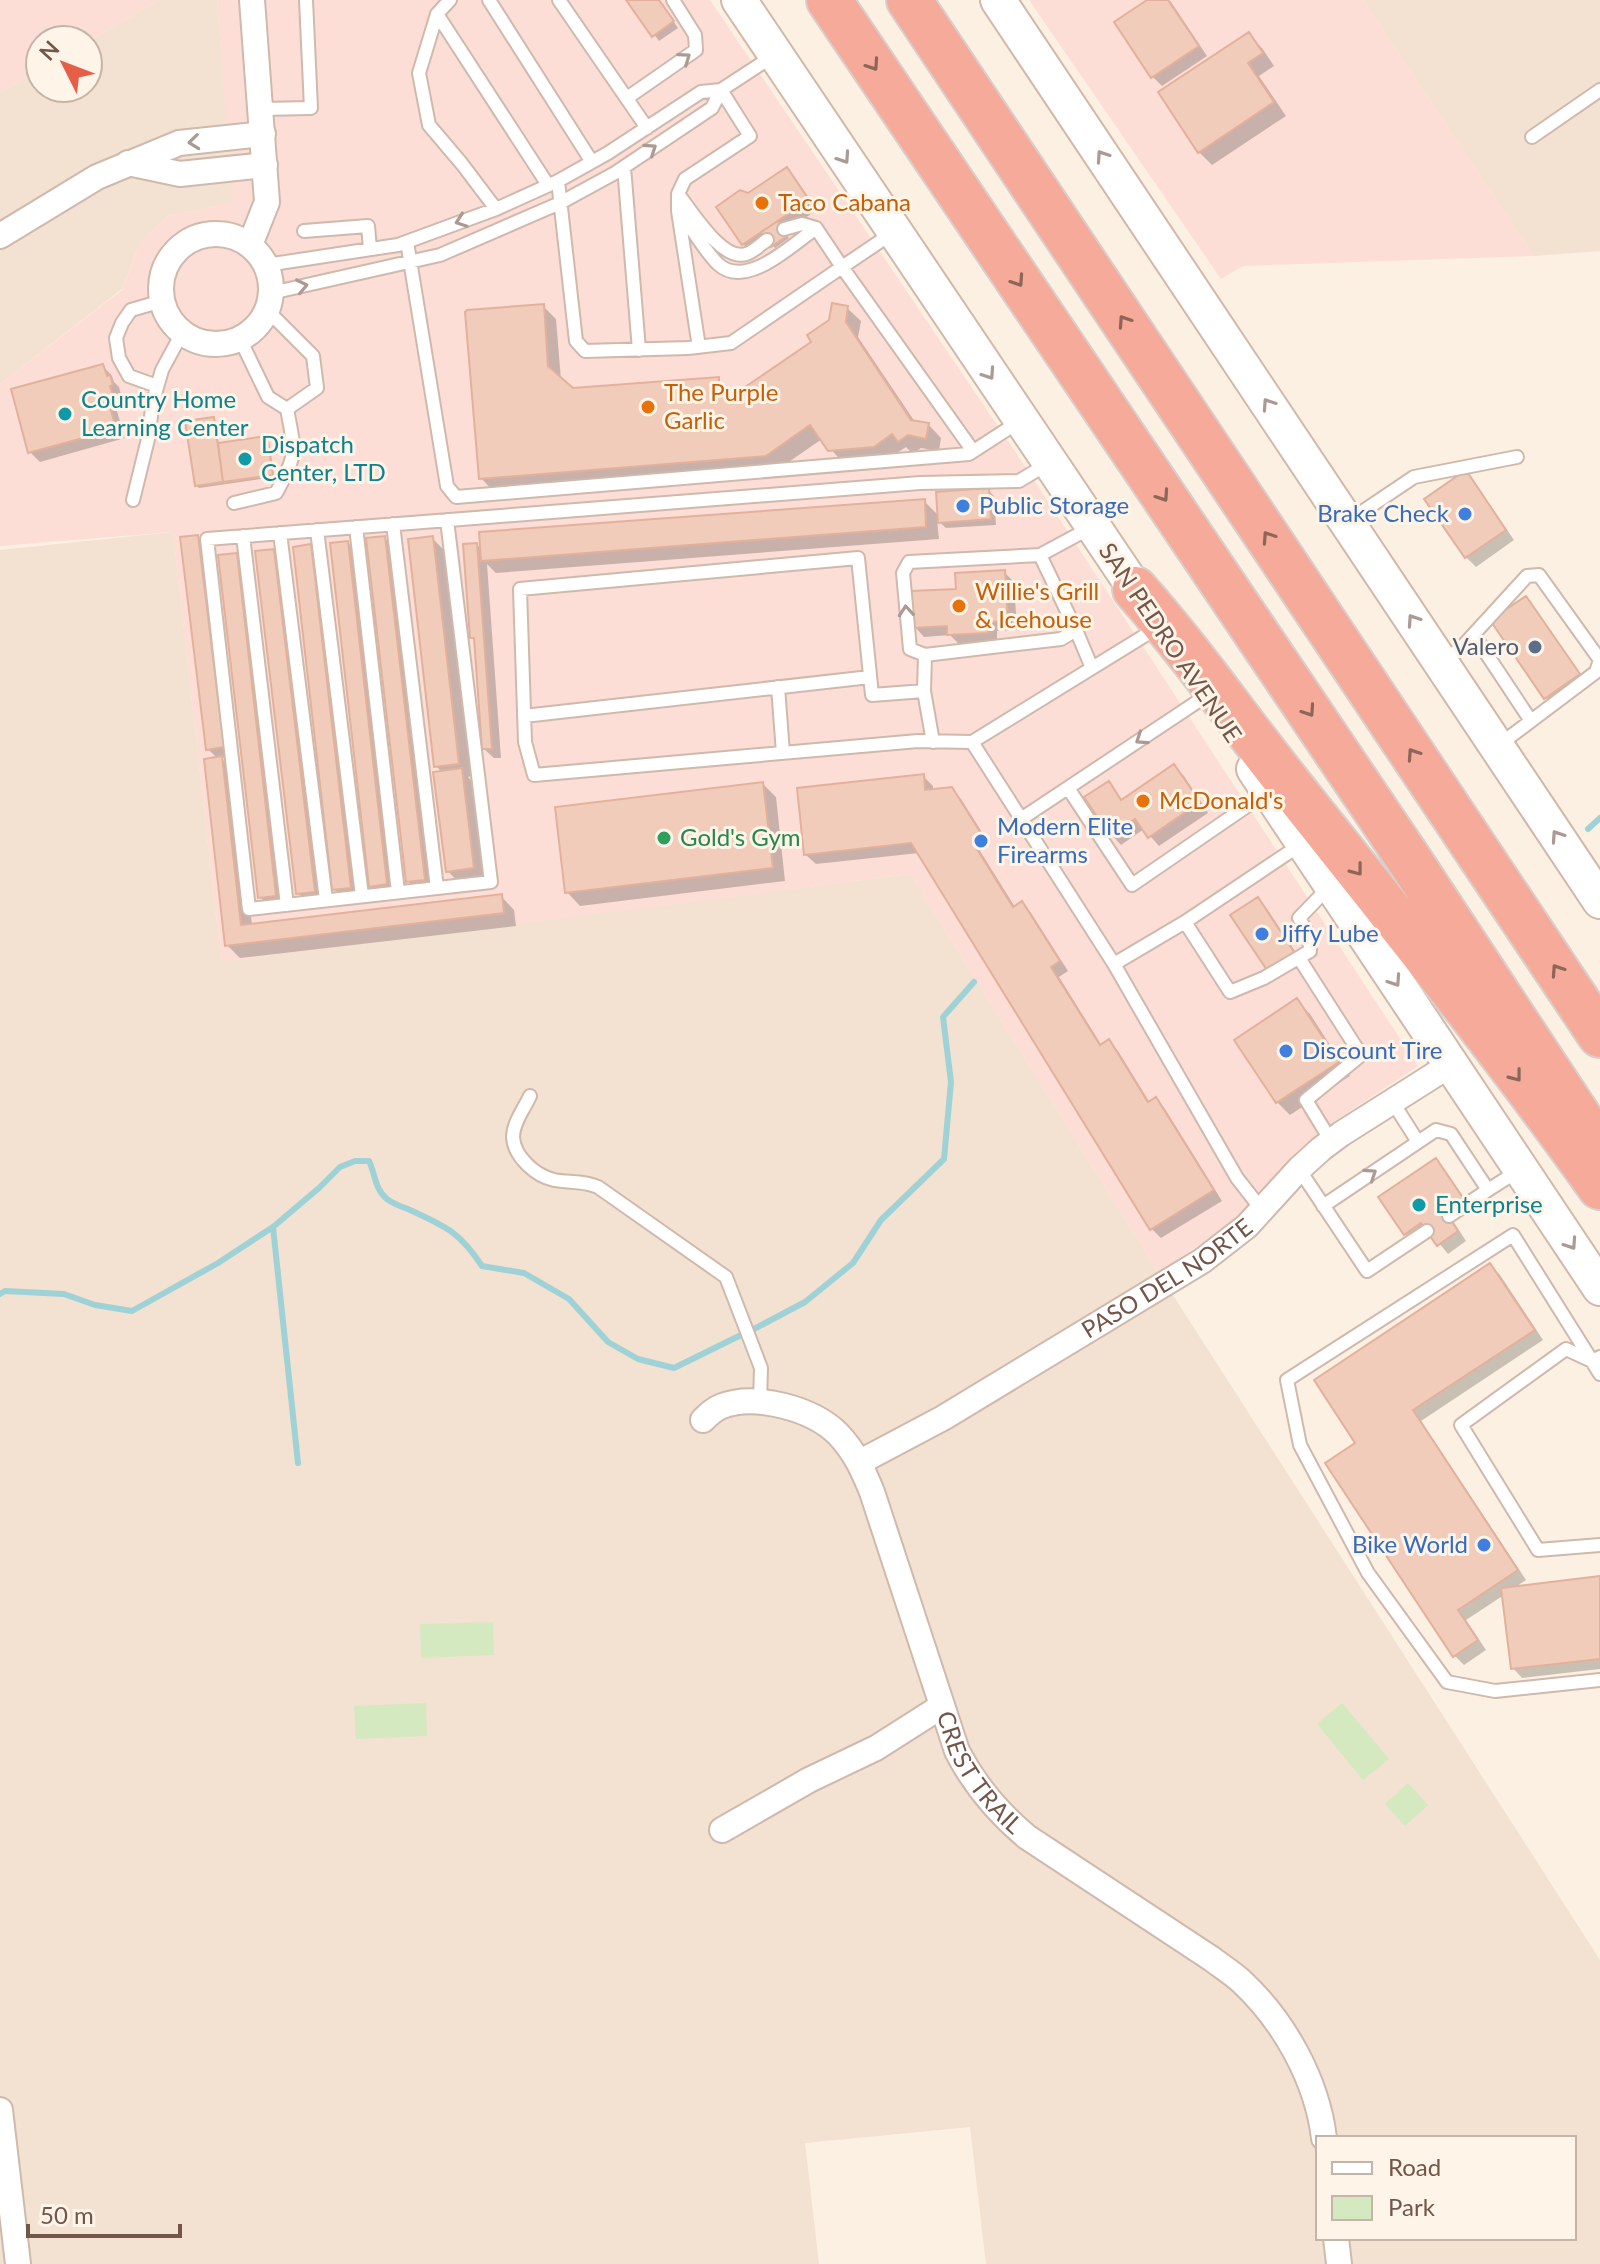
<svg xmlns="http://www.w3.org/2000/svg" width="1600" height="2264" font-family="Lato,sans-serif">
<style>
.residential{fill:#f3e1d1;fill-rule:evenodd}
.commercial{fill:#fcded6}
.green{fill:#d5e9c1}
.shadow{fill:#0003}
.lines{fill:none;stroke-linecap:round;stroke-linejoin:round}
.stream{stroke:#9ed2d6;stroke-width:6}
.building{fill:#f1ccba;stroke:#e3b19b;stroke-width:2}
.lane-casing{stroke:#cfb9ac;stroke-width:16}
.street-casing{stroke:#cfb9ac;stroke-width:28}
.secondary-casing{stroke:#d2b8a9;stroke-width:38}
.highway-casing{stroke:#d8cfcc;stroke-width:48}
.lane{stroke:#fff;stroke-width:12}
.street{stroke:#fff;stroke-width:24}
.secondary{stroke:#fff;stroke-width:34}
.highway{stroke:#f6aa9a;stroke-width:44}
.oneway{stroke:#ab9992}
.oneway2{stroke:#8d6659}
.food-dot{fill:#e8710a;stroke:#fff4e8;stroke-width:3}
.culture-dot{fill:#0f9aa8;stroke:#fff4e8;stroke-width:3}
.shop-dot{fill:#3f7fe0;stroke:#fff4e8;stroke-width:3}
.service-dot{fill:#5c6f8a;stroke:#fff4e8;stroke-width:3}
.leisure-dot{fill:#2e9e5b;stroke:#fff4e8;stroke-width:3}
.labels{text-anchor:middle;stroke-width:6;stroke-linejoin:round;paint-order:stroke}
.food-label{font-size:24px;fill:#c56008;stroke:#fff4e8;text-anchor:start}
.culture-label{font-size:24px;fill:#0d838f;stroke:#fff4e8;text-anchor:start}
.shop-label{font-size:24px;fill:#366cbe;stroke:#fff4e8;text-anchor:start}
.street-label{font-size:24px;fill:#735549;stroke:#fff4e8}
.service-label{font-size:24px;fill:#4e5e75;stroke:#fff4e8;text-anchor:end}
.leisure-label{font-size:24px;fill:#27864d;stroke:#fff4e8;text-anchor:start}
</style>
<rect width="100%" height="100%" fill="#fcf0e2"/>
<path class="residential" d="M 159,0 L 217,0 L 233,203 L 168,216 L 140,242 L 122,289 L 0,384 L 0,93 L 40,70 L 40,88 L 88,88 L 88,42 Z
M 1363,0 L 1600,0 L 1600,251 L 1534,256 Z
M 173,532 L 221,961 L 910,874 L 1158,1272 L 1600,1960 L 1600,2264 L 986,2264 L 970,2127 L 805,2143 L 819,2264 L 0,2264 L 0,550 ZM 1318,2138 L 1574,2138 L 1574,2238 L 1318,2238 Z"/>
<path class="commercial" d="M 0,0 L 159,0 L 88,42 L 88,40 L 40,40 L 40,70 L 0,93 Z
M 217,0 L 710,0 L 1022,462 L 1418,1066 L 1332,1123 L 1300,1149 L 1231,1224 L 1158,1272 L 910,874 L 221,962 L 173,532 L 0,546 L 0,384 L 122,290 L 140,242 L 168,216 L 232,203 Z
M 1029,0 L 1363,0 L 1534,256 L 1243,266 L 1221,279 Z"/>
<path class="green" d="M 493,1622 L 494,1655 L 421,1658 L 420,1624 Z
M 426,1703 L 427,1736 L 356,1739 L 354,1706 Z
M 1342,1703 L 1389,1759 L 1363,1780 L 1317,1724 Z
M 1408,1783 L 1428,1805 L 1405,1826 L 1385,1804 Z"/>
<path class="shadow" d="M 628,0 L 659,0 L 678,28 L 659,41 Z
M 1150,0 L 1168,0 L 1171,2 L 1207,56 L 1162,86 L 1153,77 Z
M 1249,35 L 1262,48 L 1274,66 L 1259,76 L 1286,116 L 1212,165 L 1199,152 Z
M 786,169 L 796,179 L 817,210 L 784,232 L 789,238 L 775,248 L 770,242 L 753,254 L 743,244 Z
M 543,306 L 556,319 L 561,380 L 573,390 L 718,380 L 734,397 L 814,342 L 847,308 L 861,321 L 858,337 L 915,422 L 928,424 L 941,438 L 939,451 L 921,448 L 913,454 L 906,447 L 888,459 L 843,463 L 822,439 L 780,468 L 494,492 L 481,478 Z
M 103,366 L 112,376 L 114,382 L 119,387 L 121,395 L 119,396 L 122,408 L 116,408 L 125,438 L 40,462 L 30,452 Z
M 213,419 L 215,421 L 219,445 L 266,438 L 269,440 L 274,477 L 199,488 L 197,486 Z
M 1465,473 L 1475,483 L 1514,540 L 1476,567 L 1466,557 Z
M 988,490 L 994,496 L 996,525 L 946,528 L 937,520 L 939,539 L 496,573 L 487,564 L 501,758 L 494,758 L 484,749 L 477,642 L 471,637 L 477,545 L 482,550 L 924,501 L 939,516 Z
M 197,537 L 207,547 L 233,756 L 221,758 L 235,772 L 252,925 L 501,896 L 514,910 L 516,926 L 240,958 L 227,945 L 218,759 L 208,749 Z
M 384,538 L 397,551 L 437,893 L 421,894 L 408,881 Z
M 432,538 L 445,551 L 471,776 L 468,777 L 471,780 L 483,877 L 457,881 L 448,871 L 443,773 L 436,766 Z
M 348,543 L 361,556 L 399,897 L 384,899 L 370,886 Z
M 310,547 L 323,560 L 363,901 L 347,902 L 334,889 Z
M 273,551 L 286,564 L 327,905 L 311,907 L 298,893 Z
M 236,555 L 249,568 L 288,908 L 273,910 L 260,897 Z
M 1004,572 L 1014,582 L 1017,630 L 997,631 L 997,642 L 959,644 L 950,635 L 924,637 L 915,627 Z
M 1528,601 L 1581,677 L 1548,700 L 1493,621 Z
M 1174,767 L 1184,776 L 1208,813 L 1159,846 L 1144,829 L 1121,845 L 1112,835 L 1087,798 L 1109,783 L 1123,801 Z
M 923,776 L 933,786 L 933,791 L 951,789 L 961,799 L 990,845 L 980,851 L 1015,907 L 1022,903 L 1031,913 L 1068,971 L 1059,977 L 1102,1046 L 1109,1042 L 1118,1051 L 1150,1103 L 1155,1099 L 1165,1109 L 1222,1201 L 1161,1238 L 1152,1229 L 919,853 L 816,864 L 806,855 Z
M 763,784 L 776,797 L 785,881 L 580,906 L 567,892 Z
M 1257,900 L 1267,909 L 1302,962 L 1278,978 L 1268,969 Z
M 1297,1001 L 1310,1014 L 1350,1076 L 1290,1115 L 1277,1102 Z
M 1435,1160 L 1445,1170 L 1471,1208 L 1453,1221 L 1466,1241 L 1448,1254 L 1430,1232 L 1415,1243 L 1405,1234 Z
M 1490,1265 L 1500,1275 L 1543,1340 L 1421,1421 L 1526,1580 L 1514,1588 L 1600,1578 L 1600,1669 L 1522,1678 L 1513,1668 L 1504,1595 L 1466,1620 L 1486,1650 L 1464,1665 L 1454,1655 L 1358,1443 Z"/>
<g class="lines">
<path class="stream" d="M 1588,829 L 1600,818
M 273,1227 L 298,1463
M 0,1294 L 5,1291 L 64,1294 L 95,1305 L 132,1311 L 218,1263 L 273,1227 L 319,1188 L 340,1167 L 355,1161 L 369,1161 C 375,1173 375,1190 387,1199 C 393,1204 403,1207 410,1210 C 446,1227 459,1231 482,1266 L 524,1273 L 569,1299 L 608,1342 L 638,1359 L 674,1368 L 743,1334
M 754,1329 L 805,1302 L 853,1263 L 881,1220 L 944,1159 L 951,1082 L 943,1017 L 974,982"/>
</g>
<path class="building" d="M 626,0 L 659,0 L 674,21 L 652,37 Z
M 1147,0 L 1168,0 L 1199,46 L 1151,78 L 1114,22 Z
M 1249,32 L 1263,53 L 1248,63 L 1274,102 L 1198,153 L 1158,92 Z
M 787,167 L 809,200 L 742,245 L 716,207 L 740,190 L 748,193 Z
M 778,221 L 788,235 L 771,247 L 761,232 Z
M 832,303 L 848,306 L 846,322 L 911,420 L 929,423 L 926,439 L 908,435 L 898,442 L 892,434 L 874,447 L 828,451 L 810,425 L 766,456 L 479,479 L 465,312 L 467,310 L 544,304 L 548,366 L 573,388 L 719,377 L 719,386 L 725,385 L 732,396 L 811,342 L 807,335 L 829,320 Z
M 103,364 L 107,376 L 110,375 L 113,385 L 110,386 L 114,399 L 108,399 L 116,429 L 28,453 L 11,389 Z
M 214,417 L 223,482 L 195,486 L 185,421 Z
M 267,436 L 273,475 L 223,482 L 218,443 Z
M 1466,470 L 1506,530 L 1465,558 L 1424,499 Z
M 989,488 L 991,519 L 938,523 L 936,492 Z
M 925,499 L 926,527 L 481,561 L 479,532 Z
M 198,535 L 224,747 L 206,750 L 180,537 Z
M 385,536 L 425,880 L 406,882 L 366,538 Z
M 433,536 L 459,764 L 434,767 L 408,539 Z
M 348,541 L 387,884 L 369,887 L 330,543 Z
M 477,543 L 492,749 L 482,749 L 474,638 L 470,638 L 463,544 Z
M 311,544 L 351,888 L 332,890 L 293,547 Z
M 274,549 L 315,892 L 296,894 L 255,551 Z
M 237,553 L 276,896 L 258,898 L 218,555 Z
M 1005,570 L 1008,621 L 988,622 L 988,633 L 947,635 L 947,626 L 913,628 L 911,591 L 956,589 L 955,573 Z
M 1526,596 L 1580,674 L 1544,699 L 1490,620 Z
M 222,756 L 241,925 L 502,894 L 504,913 L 225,946 L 204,759 Z
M 1174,764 L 1200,802 L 1148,838 L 1135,819 L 1110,836 L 1084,797 L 1109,781 L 1121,800 Z
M 462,768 L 474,868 L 446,872 L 433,772 Z
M 924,774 L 925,790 L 952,787 L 982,835 L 972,841 L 1013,907 L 1022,901 L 1060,961 L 1051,967 L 1100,1045 L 1109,1039 L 1148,1102 L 1156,1097 L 1214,1190 L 1150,1230 L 911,843 L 804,855 L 797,788 Z
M 763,782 L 773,868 L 565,893 L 555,807 Z
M 1258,897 L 1294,952 L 1267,970 L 1230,915 Z
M 1297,998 L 1339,1062 L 1276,1103 L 1234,1040 Z
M 1436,1158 L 1463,1198 L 1445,1211 L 1458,1231 L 1437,1246 L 1421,1223 L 1404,1235 L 1378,1197 Z
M 1490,1263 L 1535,1330 L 1413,1410 L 1518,1570 L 1458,1610 L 1478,1640 L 1453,1657 L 1325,1463 L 1355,1443 L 1314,1380 Z
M 1600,1576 L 1600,1659 L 1511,1669 L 1501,1588 Z"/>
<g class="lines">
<defs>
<path id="lane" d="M 450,0 L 437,14 L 419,73 L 429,125 L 462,164 L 496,209
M 489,0 L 592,162
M 559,0 L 647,128
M 437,14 L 548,185
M 627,98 L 696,50 L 695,35 L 673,0
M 261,109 L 311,108 L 306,0
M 1532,137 L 1600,90
M 624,167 L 639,350
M 558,181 L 576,341 L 585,351 L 688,348 L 731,343 L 842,267 L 973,451
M 678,194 C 691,210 722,262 746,254 C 753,252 760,245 767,240
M 681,214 C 693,230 704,250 718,264 C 746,290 792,245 816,228 L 842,267 L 894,232
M 784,229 L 802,224 L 816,228
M 304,231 L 368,226 L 370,249
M 407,242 L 447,486 L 456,497 L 969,454 L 1020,421
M 266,265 L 398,245 L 496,209 L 558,181 L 608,153 L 701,92 L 721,90 L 773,56
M 271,293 L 440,255 L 560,203 L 615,173 L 712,108 L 721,90
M 267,310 L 313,356 L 317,388 L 287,409
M 699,347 L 678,211 L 678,194 L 685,179 L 750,136 L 721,90
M 157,386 L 129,376 L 119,358 L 116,338 L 122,323 L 131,310 L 162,301
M 133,500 L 148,439 L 153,401 L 162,370 L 182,333
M 234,503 L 276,493 C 298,454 295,452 287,409 L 268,397 L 240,339
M 447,520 L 491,882 L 249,909 L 207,539 L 920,483 L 1019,481 L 1049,463
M 1350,520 L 1414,477 L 1517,457
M 393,524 L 437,888
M 356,527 L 398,892
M 317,530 L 362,896
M 280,533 L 326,900
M 243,536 L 287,905
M 1157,628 L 972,742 L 1114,964 L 1237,1178 L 1262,1210
M 1076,630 L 1092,668
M 1474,635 L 1531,721
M 925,655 L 910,649 L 903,573 L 909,562 L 1040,555
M 1444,661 L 1462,647 L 1527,576 L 1539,575 L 1600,660 L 1596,672 L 1499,745
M 778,687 L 783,753
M 924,691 L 933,742
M 524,716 L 870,677
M 972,742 L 918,741 L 534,775 L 525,742 L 520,589 L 858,558 L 872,695 L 924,691 L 925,655 L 1061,639 L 1076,630 L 1040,555 L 1092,527
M 1068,788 L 1132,885 L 1266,793
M 1021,819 L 1206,696
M 1185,922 L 1230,992 L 1264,978 L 1310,951 L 1309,935 L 1299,918 L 1329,887
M 1299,958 L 1361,1055 L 1306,1100 L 1331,1141
M 1114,964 L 1185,922 L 1300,845
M 530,1096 C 524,1109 513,1123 513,1137 C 514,1157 536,1176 554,1180 C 569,1183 583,1180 598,1187 L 726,1277 L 761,1368 L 760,1402
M 1392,1101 L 1418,1142
M 1299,1169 L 1367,1271 L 1427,1231
M 1323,1206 L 1436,1130 L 1451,1134 L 1488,1190 L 1518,1171
M 1449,1216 L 1488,1190
M 1600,1357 L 1592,1361 L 1513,1235 L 1287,1380 L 1300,1445 L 1368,1573 L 1447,1682 L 1495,1691 L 1600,1680
M 1600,1374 L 1592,1361 L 1566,1349 L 1461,1425 L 1538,1550 L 1600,1545"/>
<g id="street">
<path d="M 128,163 L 180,174 L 265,165"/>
<circle cx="216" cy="289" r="55"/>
<path d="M 0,236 L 97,177 L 179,143 L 263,134"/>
<path d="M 250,245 L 267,202 L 252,0"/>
<path id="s1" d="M 703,1420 C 709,1414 714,1409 722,1406 C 756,1393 813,1409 838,1434 C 855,1452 863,1470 872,1492 L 957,1751 C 975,1786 997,1812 1027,1837 L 1212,1959 C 1221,1966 1232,1973 1241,1981 C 1284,2021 1317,2080 1324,2138"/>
<path id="s2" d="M 860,1462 L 943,1418 L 1202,1261 L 1247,1226 L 1299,1169 L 1321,1149 L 1341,1134 L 1450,1065"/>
<path d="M 722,1830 L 809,1780 L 876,1748 L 942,1706"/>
<path d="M 0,2110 L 18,2264"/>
<path d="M 1336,2238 L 1339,2264"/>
</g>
<path id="secondary" d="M 739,0 L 1148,608
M 998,0 L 1600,901
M 1254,769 L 1600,1288"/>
<path id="highway" d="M 829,0 L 1410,861 L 1600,1149
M 909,0 L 1600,1035
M 1135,589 C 1192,653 1240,723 1293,789 C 1397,920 1503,1051 1600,1187"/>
</defs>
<use href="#lane" class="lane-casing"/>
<use href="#street" class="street-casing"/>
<use href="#secondary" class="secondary-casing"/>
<use href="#highway" class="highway-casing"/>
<use href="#lane" class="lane"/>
<use href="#street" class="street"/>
<use href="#secondary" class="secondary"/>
<use href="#highway" class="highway"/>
</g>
<defs><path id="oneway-chevron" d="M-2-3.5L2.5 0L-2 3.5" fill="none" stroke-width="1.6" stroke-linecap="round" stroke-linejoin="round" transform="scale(2)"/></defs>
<g class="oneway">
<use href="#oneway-chevron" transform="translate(685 58) rotate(-35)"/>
<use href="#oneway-chevron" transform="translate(194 142) rotate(174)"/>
<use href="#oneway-chevron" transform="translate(651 149) rotate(-34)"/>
<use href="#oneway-chevron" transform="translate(1102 156) rotate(-124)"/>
<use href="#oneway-chevron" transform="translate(844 158) rotate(56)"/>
<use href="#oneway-chevron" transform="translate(461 221) rotate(160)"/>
<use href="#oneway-chevron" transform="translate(302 286) rotate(-12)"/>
<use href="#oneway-chevron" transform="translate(989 374) rotate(56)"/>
<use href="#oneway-chevron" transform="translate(1268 404) rotate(-124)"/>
<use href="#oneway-chevron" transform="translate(906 611) rotate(-95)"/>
<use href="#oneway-chevron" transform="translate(1413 620) rotate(-124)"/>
<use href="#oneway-chevron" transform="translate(1141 739) rotate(146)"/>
<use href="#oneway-chevron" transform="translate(1557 836) rotate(-124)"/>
<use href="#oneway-chevron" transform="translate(1395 981) rotate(56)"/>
<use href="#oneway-chevron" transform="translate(1371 1174) rotate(-34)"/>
<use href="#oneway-chevron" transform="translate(1571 1244) rotate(56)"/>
</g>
<g class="oneway2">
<use href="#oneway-chevron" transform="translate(873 65) rotate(56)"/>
<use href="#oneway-chevron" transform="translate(1018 281) rotate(56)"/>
<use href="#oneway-chevron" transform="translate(1124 321) rotate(-124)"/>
<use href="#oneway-chevron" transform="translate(1163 496) rotate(56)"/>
<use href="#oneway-chevron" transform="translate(1268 537) rotate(-124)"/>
<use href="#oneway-chevron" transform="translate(1309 711) rotate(56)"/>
<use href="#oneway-chevron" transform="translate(1413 754) rotate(-124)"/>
<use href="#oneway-chevron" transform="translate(1357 870) rotate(52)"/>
<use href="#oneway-chevron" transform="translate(1557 970) rotate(-124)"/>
<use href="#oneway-chevron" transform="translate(1516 1076) rotate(52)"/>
</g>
<g class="food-dot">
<circle cx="762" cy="203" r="8"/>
<circle cx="648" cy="407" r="8"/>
<circle cx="959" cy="606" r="8"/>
<circle cx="1143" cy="801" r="8"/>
</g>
<g class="culture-dot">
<circle cx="65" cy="414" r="8"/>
<circle cx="245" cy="459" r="8"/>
<circle cx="1419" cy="1205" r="8"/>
</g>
<g class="shop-dot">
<circle cx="963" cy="506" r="8"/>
<circle cx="1465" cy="514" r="8"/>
<circle cx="981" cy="841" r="8"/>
<circle cx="1262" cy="934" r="8"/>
<circle cx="1286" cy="1051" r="8"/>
<circle cx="1484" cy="1545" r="8"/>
</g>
<circle class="service-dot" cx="1535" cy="647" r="8"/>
<circle class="leisure-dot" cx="664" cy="838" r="8"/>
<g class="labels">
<g class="food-label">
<text x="778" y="211">Taco Cabana</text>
<text x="664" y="401">The Purple<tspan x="664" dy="28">Garlic</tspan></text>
<text x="975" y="600">Willie's Grill<tspan x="975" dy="28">&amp; Icehouse</tspan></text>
<text x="1159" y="809">McDonald's</text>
</g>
<g class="culture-label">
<text x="81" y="408">Country Home<tspan x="81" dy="28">Learning Center</tspan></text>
<text x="261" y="453">Dispatch<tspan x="261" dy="28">Center, LTD</tspan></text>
<text x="1435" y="1213">Enterprise</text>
</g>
<g class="shop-label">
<text x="979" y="514">Public Storage</text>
<text x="1449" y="522" text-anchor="end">Brake Check</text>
<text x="997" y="835">Modern Elite<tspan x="997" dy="28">Firearms</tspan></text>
<text x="1278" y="942">Jiffy Lube</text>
<text x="1302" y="1059">Discount Tire</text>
<text x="1468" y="1553" text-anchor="end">Bike World</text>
</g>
<g class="street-label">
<text transform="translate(1170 643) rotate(56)" y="8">SAN PEDRO AVENUE</text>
<text dy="8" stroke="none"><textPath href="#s2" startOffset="358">PASO DEL NORTE</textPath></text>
<text dy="8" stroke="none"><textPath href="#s1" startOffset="518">CREST TRAIL</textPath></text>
</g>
<g class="service-label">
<text x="1519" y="655">Valero</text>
</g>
<g class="leisure-label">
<text x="680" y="846">Gold's Gym</text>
</g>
</g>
<rect x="1316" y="2136" width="260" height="104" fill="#fff4e8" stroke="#c7b4a8" stroke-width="2"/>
<rect x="1332" y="2162" width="40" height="12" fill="#ffffff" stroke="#c7b4a8" stroke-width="2"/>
<text x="1388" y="2176" font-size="24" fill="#735549">Road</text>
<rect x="1332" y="2196" width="40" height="24" fill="#d5e9c1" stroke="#c7b4a8" stroke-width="2"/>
<text x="1388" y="2216" font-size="24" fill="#735549">Park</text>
<g transform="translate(64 64) rotate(312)"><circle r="38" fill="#fff4e8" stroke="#c7b4a8" stroke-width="2"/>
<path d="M0-6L14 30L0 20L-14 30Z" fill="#e55f48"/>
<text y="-12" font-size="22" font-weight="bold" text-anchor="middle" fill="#735549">N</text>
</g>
<path d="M28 2224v12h152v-12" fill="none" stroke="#735549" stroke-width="4"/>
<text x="40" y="2224" font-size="24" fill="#735549" stroke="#fff4e8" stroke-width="6" paint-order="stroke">50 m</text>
</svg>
